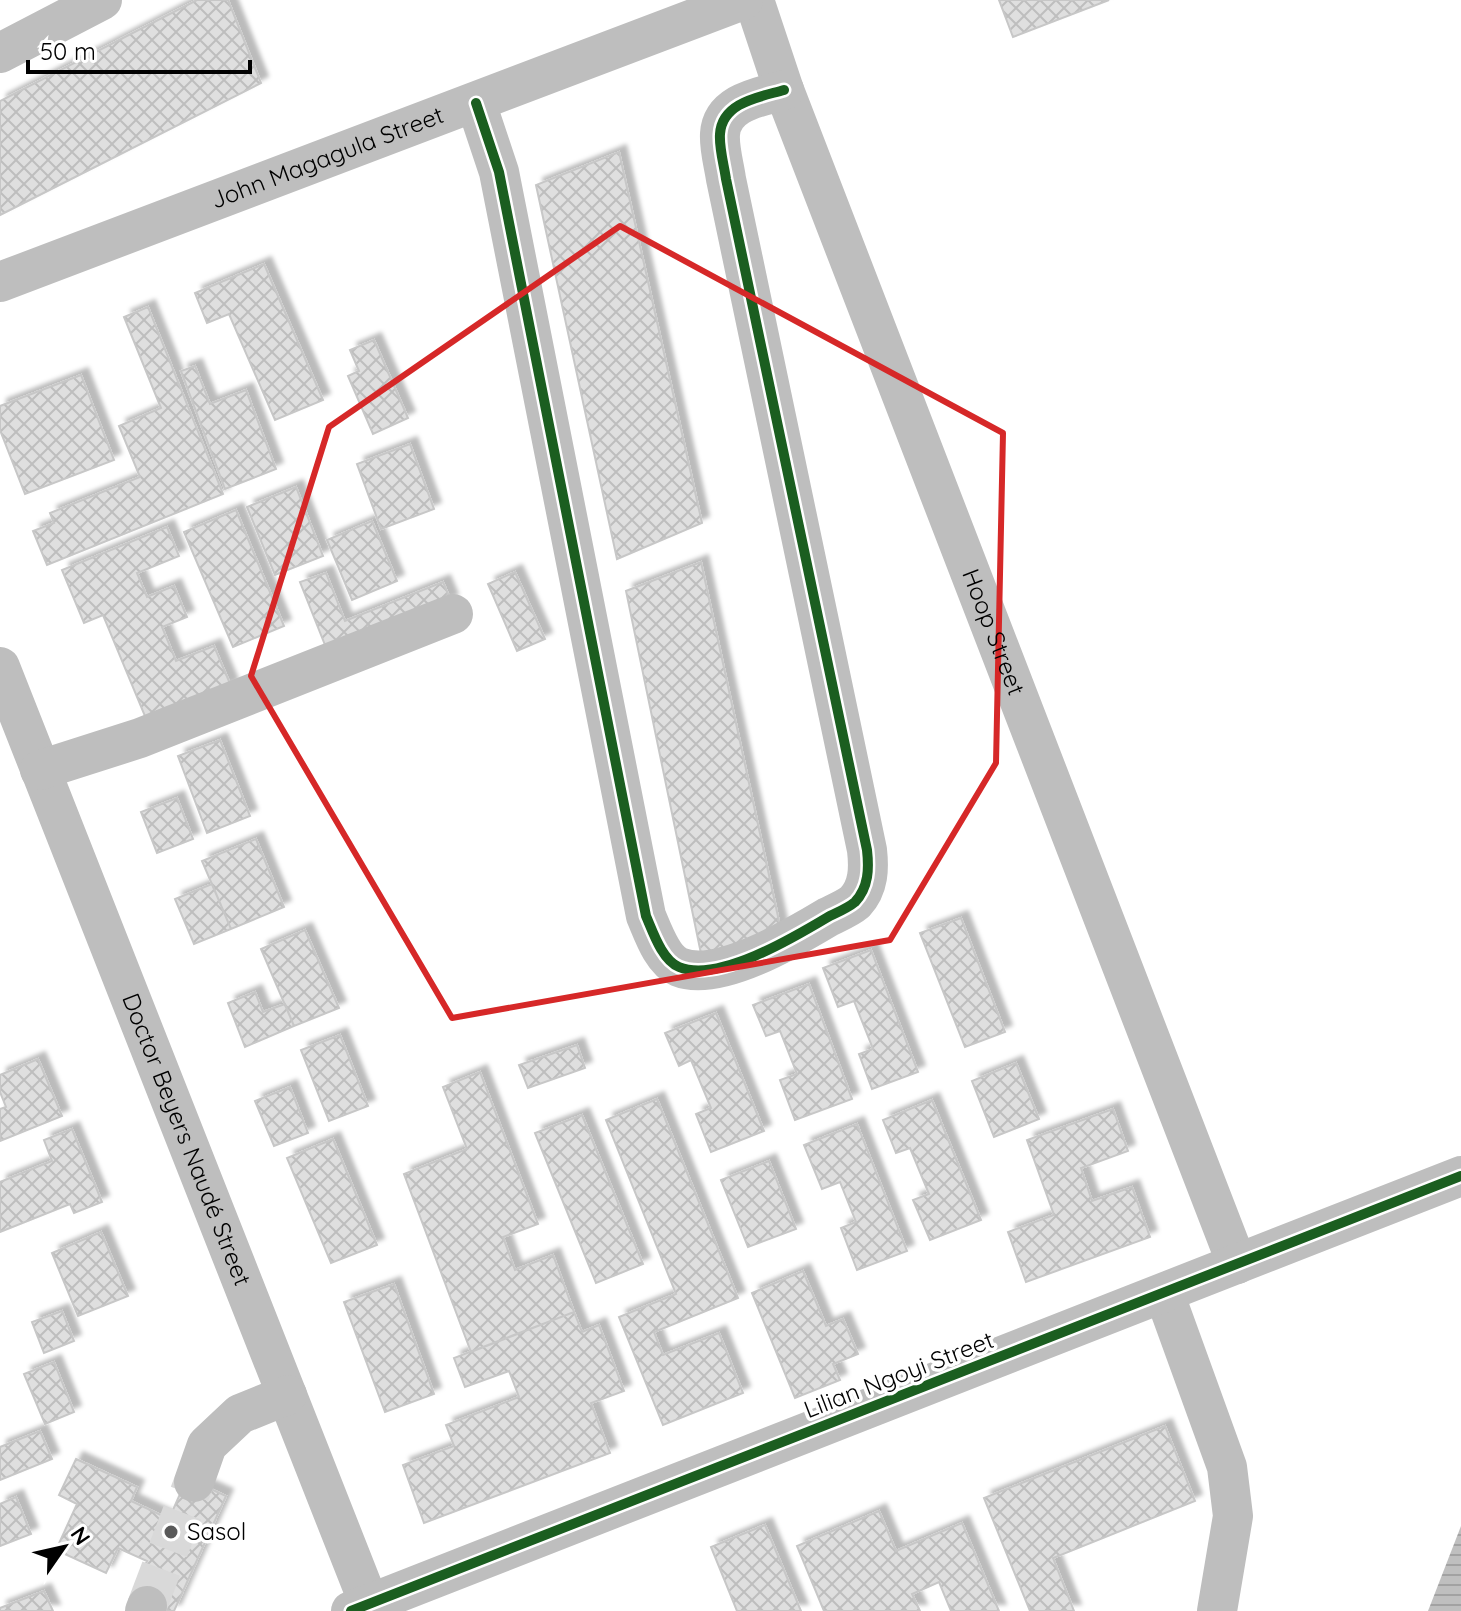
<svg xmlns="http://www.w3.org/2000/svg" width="1461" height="1611" font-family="Quicksand,sans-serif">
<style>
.water{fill:url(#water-rules)}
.building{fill:url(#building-cross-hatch);stroke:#c7c7c7;stroke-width:2;filter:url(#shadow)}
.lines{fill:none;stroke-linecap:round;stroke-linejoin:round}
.minor-tunnel{stroke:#d9d9d9;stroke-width:40;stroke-dasharray:40 20;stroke-linecap:butt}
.minor{stroke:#bebebe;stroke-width:40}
.cycleway-casing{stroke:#fff;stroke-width:15}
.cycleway{stroke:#1b5e20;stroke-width:10}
.marked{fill:none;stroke:#d62828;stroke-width:6;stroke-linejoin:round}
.poi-dot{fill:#595959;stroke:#fff;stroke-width:3}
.labels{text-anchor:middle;stroke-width:7;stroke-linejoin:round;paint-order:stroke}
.street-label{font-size:24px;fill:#000;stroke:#fff}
.poi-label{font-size:24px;fill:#000;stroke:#fff;text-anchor:start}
</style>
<defs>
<pattern id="water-rules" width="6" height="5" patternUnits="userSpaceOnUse" patternTransform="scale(2)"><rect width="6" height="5" fill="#bfbfbf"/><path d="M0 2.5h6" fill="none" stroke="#a2a2a2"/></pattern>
<pattern id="building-cross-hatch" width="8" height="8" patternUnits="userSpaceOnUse" patternTransform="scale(2)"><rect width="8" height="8" fill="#dfdfdf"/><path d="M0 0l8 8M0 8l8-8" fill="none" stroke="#bebebe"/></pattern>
<filter id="shadow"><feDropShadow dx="7" dy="-7" stdDeviation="2" flood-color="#0004"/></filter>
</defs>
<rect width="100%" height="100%" fill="#fff"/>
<path class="water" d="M 1461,1526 L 1461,1611 L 1428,1611 Z"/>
<path class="building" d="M 197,0 L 228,0 L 261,83 L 0,215 L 0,101 Z
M 999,0 L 1109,0 L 1013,37 Z
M 619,152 L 702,523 L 617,559 L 536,185 Z
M 264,264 L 323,400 L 275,420 L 229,314 L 207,323 L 195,293 Z
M 148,307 L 223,494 L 47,565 L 33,531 L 54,523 L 50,513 L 140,477 L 119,426 L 161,408 L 124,317 Z
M 374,340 L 408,418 L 373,434 L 348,376 L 359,371 L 350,350 Z
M 195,366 L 210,404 L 246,390 L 276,469 L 225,489 L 181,371 Z
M 81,375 L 114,460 L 25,494 L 0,430 L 0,406 Z
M 410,444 L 434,509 L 381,529 L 357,464 Z
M 296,487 L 323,556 L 275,575 L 247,507 Z
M 236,510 L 284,626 L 233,647 L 184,532 Z
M 372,521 L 397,581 L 352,600 L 327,540 Z
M 167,527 L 179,556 L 137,573 L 147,597 L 174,586 L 187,617 L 162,627 L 176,661 L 214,646 L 231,686 L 147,721 L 103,615 L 84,623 L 62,570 Z
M 701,562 L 782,935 L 704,968 L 626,591 Z
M 515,572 L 545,639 L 517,651 L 488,584 Z
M 326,573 L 345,621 L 443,582 L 451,601 L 327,650 L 300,582 Z
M 220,740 L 250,816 L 207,833 L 178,756 Z
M 177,798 L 193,839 L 157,853 L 141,812 Z
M 256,839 L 284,907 L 231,929 L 202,861 Z
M 212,884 L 231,929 L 194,944 L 175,899 Z
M 961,918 L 1005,1032 L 965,1047 L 920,933 Z
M 305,930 L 339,1008 L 294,1026 L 261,949 Z
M 871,950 L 918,1072 L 872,1089 L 859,1054 L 873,1049 L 854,1001 L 838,1007 L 823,968 Z
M 809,984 L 852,1099 L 795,1120 L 780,1080 L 797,1074 L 780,1031 L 766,1036 L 753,1005 Z
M 255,992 L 263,1012 L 285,1004 L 294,1026 L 245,1047 L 228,1003 Z
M 716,1013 L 764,1131 L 711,1152 L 696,1114 L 711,1108 L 691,1060 L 679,1066 L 665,1033 Z
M 340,1035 L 368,1106 L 329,1121 L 301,1050 Z
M 577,1045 L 585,1068 L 528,1088 L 519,1065 Z
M 38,1059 L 62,1116 L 0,1141 L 0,1109 L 6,1107 L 0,1092 L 0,1075 Z
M 1016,1063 L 1039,1119 L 994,1137 L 972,1081 Z
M 480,1072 L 538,1224 L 503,1237 L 515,1270 L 553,1255 L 574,1312 L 471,1352 L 404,1174 L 467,1149 L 443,1087 Z
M 290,1087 L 308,1133 L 274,1146 L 255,1101 Z
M 657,1099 L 738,1298 L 654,1332 L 663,1355 L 719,1333 L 743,1393 L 663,1425 L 619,1317 L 676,1294 L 606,1120 Z
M 932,1100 L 981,1220 L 930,1240 L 913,1200 L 929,1194 L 910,1148 L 896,1153 L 883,1120 Z
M 1113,1109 L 1128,1151 L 1081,1168 L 1092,1201 L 1132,1187 L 1150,1237 L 1026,1282 L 1008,1232 L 1054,1215 L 1027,1140 Z
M 582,1115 L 643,1264 L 596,1283 L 535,1133 Z
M 857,1124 L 907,1251 L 857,1270 L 841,1228 L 856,1222 L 840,1182 L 822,1189 L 804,1145 Z
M 72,1129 L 102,1202 L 74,1213 L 70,1204 L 0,1232 L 0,1182 L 52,1161 L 44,1140 Z
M 333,1139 L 377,1245 L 331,1263 L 287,1158 Z
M 769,1161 L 796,1229 L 748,1247 L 721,1180 Z
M 101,1232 L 128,1296 L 78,1316 L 52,1253 Z
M 803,1271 L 826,1326 L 843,1319 L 858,1354 L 833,1364 L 840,1380 L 795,1398 L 752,1293 Z
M 394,1284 L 434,1394 L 385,1412 L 344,1302 Z
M 62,1311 L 74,1341 L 44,1353 L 32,1322 Z
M 574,1312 L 582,1332 L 599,1325 L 624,1391 L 591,1403 L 610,1453 L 424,1523 L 403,1465 L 454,1446 L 446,1425 L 519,1397 L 509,1371 L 465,1387 L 454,1358 Z
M 54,1362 L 74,1412 L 45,1424 L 24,1374 Z
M 1165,1426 L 1195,1501 L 1053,1558 L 1074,1611 L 1030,1611 L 984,1498 Z
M 40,1431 L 52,1459 L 0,1480 L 0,1447 Z
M 76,1459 L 137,1487 L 131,1501 L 169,1519 L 187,1478 L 226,1496 L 174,1611 L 158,1611 L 130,1598 L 147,1561 L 118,1548 L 106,1573 L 56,1550 L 77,1504 L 59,1495 Z
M 16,1497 L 31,1534 L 0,1546 L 0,1504 Z
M 879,1511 L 896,1551 L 962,1523 L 999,1611 L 951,1611 L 939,1582 L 912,1594 L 920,1611 L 824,1611 L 797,1546 Z
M 765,1525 L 801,1611 L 737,1611 L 711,1547 Z
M 44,1591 L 53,1611 L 0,1611 L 0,1608 Z"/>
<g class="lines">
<path class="minor-tunnel" d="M 147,1606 L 194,1482"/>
<g class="minor">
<path id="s1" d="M 754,0 L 784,90 L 1237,1264"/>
<path d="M 0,53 L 102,0"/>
<path d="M 476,103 L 499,172 L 646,916 C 653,932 662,960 679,967 C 718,983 793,938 828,917 C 836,913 848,908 855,902 C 869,887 869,868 867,850 L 726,179 C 724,165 719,148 720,134 C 722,102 760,97 784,90"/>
<path id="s2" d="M 0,282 L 743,0"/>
<path id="s3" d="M 0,667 L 372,1611"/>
<path d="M 40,770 L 140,738 L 453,614"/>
<path d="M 1164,1293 L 1227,1467 L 1233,1516 L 1217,1611"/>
<path d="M 194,1482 L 207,1445 L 240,1414 L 287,1395"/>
<path d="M 145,1611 L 147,1606"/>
<path d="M 351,1611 L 1461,1176"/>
</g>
<defs>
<path id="cycleway" d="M 476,103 L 499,172 L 646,916 C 653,932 662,960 679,967 C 718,983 793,938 828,917 C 836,913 848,908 855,902 C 869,887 869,868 867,850 L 726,179 C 724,165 719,148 720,134 C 722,102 760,97 784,90
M 351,1611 L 1461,1176"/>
</defs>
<use href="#cycleway" class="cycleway-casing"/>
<use href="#cycleway" class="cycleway"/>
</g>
<path class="marked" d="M 620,226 L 1003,433 L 996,763 L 890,940 L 452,1018 L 251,676 L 329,427 Z"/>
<circle class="poi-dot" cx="171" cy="1532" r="8"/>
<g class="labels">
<g class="street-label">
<text dy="8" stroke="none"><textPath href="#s2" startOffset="350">John Magagula Street</textPath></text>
<text dy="8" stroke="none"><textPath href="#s1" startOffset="676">Hoop Street</textPath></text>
<text dy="8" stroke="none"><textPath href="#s3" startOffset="508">Doctor Beyers Naudé Street</textPath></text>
<text transform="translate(899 1375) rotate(-21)" y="8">Lilian Ngoyi Street</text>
</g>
<g class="poi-label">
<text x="187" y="1540">Sasol</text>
</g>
</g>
<g transform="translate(64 1547) rotate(56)" stroke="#ffffff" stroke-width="6" paint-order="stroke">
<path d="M0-6L14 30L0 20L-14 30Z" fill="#000000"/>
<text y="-12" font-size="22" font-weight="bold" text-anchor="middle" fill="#000000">N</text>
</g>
<path d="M28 60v12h222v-12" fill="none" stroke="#000000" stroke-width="4"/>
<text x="40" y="60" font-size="24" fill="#000000" stroke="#ffffff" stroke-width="6" paint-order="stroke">50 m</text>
</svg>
